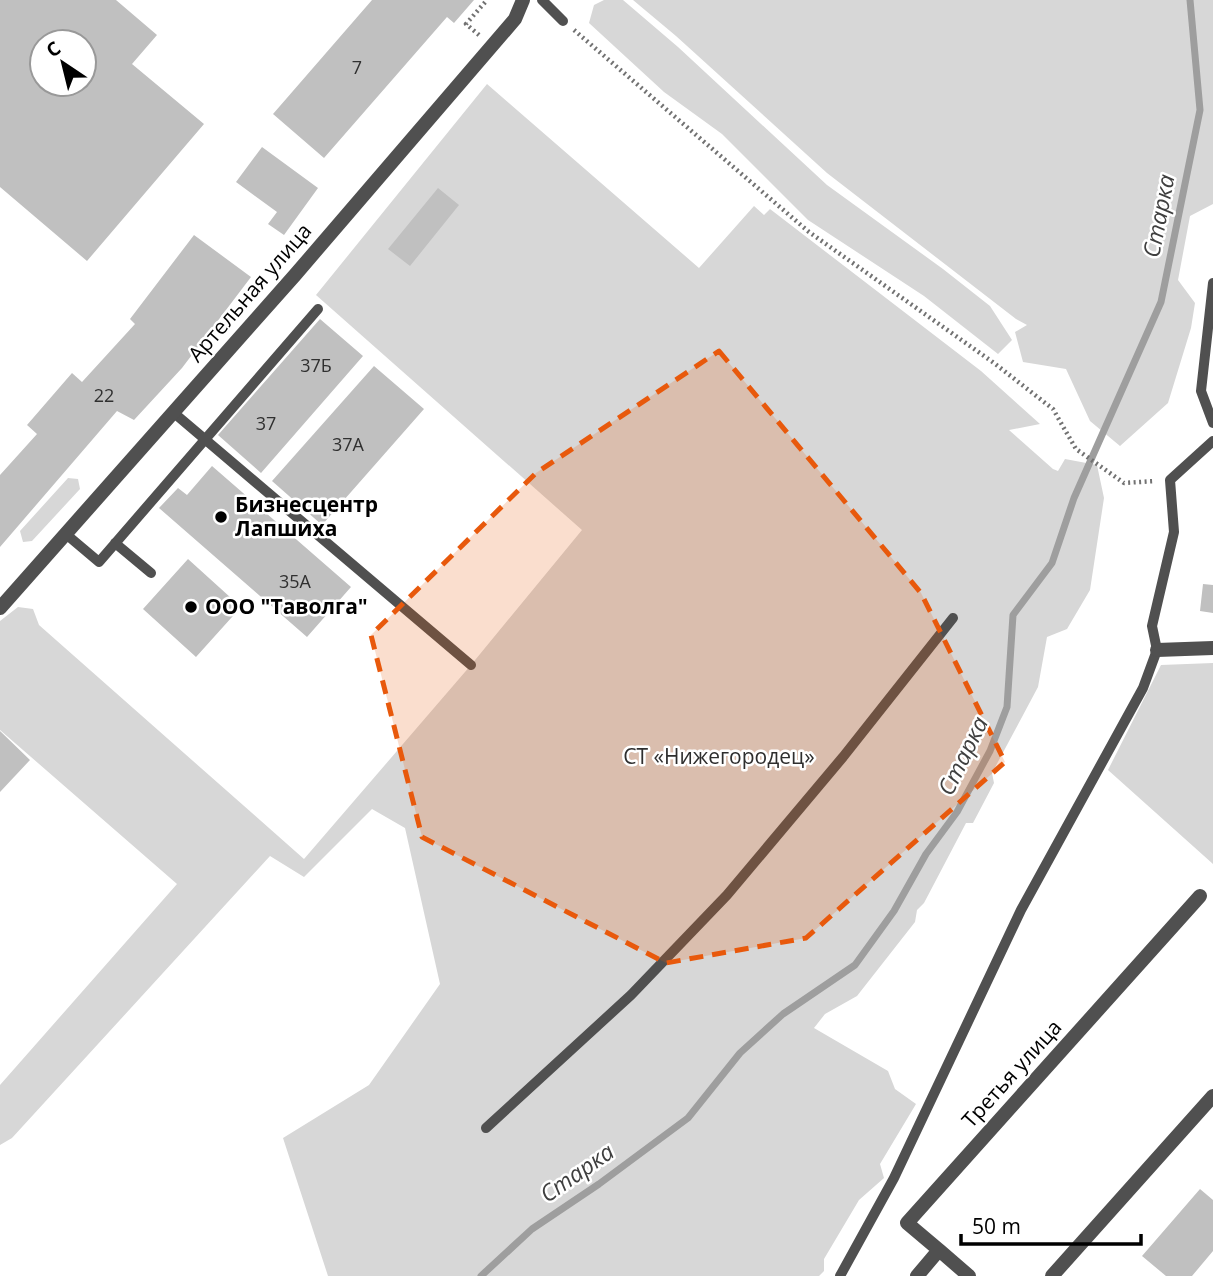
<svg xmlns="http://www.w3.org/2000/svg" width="1213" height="1276" font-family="'Open Sans',sans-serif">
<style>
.green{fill:#d7d7d7}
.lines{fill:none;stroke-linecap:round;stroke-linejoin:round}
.stream{stroke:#9e9e9e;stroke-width:7}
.building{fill:#c0c0c0;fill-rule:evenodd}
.path{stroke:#727272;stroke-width:4.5;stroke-dasharray:2 3.5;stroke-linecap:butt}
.lane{stroke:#505050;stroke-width:10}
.street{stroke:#505050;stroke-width:14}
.marked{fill:#e8590c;fill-opacity:0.2;stroke:#e8590c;stroke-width:5;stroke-dasharray:14 9;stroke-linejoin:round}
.poi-dot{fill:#000;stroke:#fff;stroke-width:2.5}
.labels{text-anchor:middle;stroke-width:5;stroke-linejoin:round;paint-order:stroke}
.number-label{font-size:18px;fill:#303030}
.street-label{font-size:21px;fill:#000;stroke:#fff}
.poi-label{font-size:21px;font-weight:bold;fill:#000;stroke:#fff;text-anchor:start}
.park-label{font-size:21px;fill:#2e2e2e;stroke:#fff}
.water-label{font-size:23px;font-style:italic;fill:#3f3f3f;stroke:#fff}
</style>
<rect width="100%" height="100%" fill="#fff"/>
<path class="green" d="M 604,0 L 623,0 L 678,47 L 827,185 L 943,269 L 990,306 L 1012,340 L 998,354 L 924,296 L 808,220 L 722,134 L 664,92 L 589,23 L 594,5 Z
M 633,0 L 1213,0 L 1213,204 L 1190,216 L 1178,280 L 1195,303 L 1191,328 L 1168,403 L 1120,446 L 1090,421 L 1066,369 L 1023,362 L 1015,332 L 1027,325 L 1016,319 L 827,173 L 676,36 Z
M 487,84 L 699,268 L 754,206 L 764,215 L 770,209 L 981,371 L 1040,424 L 1009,430 L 1053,469 L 1058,471 L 1065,459 L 1097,465 L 1104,498 L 1090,590 L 1067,629 L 1047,637 L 1038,687 L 992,773 L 994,783 L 973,823 L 966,823 L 924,903 L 917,910 L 915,922 L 857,996 L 825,1014 L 814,1028 L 888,1071 L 895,1089 L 916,1104 L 880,1164 L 884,1178 L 859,1200 L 824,1259 L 824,1271 L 819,1276 L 328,1276 L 283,1138 L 369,1085 L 440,984 L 405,828 L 372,809 L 304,877 L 270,856 L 12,1138 L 0,1145 L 0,1085 L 177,884 L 0,730 L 0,621 L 18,607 L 33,609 L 39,625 L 304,859 L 471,665 L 582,530 L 316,295 Z
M 68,478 L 78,479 L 80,489 L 32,541 L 23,542 L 20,531 Z
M 1213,663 L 1213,864 L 1108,770 L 1161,665 Z"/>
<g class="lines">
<path class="stream" d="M 481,1276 L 532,1229 L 599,1184 L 688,1118 L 740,1053 L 783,1014 L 855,965 L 894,911 L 926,854 L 957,812 L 990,751 L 1007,707 L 1013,615 L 1052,563 L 1074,498 L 1161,302 L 1200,110 L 1190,0"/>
</g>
<path class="building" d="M 0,0 L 116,0 L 157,35 L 132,64 L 204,124 L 87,261 L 0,187 ZM 42,42 L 84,42 L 84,84 L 42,84 Z
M 372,0 L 474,0 L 454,23 L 447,17 L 324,158 L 273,114 Z
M 262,147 L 318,188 L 284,235 L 268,224 L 277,212 L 236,182 Z
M 438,188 L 459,205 L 410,266 L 388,249 Z
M 194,235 L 251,277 L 182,368 L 134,420 L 117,411 L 0,547 L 0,475 L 37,434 L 27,425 L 72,373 L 82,382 L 135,324 L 130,319 Z
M 320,319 L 363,356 L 261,473 L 218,435 Z
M 374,366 L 424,409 L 322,525 L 272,481 Z
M 212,466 L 351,587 L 307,637 L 159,508 L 178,488 L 187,495 Z
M 188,559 L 241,607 L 196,657 L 143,609 Z
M 1203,584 L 1213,585 L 1213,613 L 1200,611 Z
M 0,731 L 30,760 L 0,792 Z
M 1200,1189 L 1213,1200 L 1213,1251 L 1192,1276 L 1166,1276 L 1142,1256 Z"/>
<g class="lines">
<path class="path" d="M 574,30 L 809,232 L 994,363 L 1053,409 L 1076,449 L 1124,483 L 1155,481
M 479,35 L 466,24 L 487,0"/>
<path class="lane" d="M 542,0 L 563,21
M 1213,283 L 1201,391 L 1213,423
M 174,413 L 471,665
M 67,535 L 99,562 L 318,309
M 115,543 L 151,573
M 486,1128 L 631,995 L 727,895 L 843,757 L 953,618
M 840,1276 L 894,1178 L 1021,910 L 1143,688 L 1157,650 L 1152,626 L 1174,532 L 1170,480 L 1213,441"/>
<path class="street" d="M 0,608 L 295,275 L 515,19 L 523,0
M 1157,650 L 1213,648
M 939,1250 L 969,1276
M 917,1276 L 939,1250 L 907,1223 L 1200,896
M 1052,1276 L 1213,1096"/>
</g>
<path class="marked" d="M 719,351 L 921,593 L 1005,762 L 806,938 L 666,963 L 422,837 L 371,635 L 536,473 Z"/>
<g class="poi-dot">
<circle cx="221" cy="517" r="7"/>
<circle cx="191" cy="607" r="7"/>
</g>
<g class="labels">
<g class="number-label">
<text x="357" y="74">7</text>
<text x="316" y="372">37Б</text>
<text x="104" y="402">22</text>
<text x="266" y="430">37</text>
<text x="348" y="451">37А</text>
<text x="295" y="588">35А</text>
</g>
<g class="street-label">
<text transform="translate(250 293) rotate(-49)" y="7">Артельная улица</text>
<text transform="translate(1012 1074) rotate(-48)" y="7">Третья улица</text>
</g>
<g class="poi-label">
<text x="235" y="512">Бизнесцентр<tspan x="235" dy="24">Лапшиха</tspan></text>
<text x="205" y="614">ООО "Таволга"</text>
</g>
<g class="park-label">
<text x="719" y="764">СТ «Нижегородец»</text>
</g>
<g class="water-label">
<text transform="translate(1159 216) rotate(-79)" y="8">Старка</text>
<text transform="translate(963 756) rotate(-64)" y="8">Старка</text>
<text transform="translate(577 1173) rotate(-35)" y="8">Старка</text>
</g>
</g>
<g transform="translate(63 63) rotate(325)"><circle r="33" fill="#ffffff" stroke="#999999" stroke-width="2"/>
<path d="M0-5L12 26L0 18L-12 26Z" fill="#000000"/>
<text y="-10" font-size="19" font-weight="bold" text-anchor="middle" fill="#000000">С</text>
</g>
<path d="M961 1234v10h180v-10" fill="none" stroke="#000000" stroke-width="3.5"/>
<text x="972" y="1234" font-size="21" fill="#000000" stroke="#ffffff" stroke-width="5" paint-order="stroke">50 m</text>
</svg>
